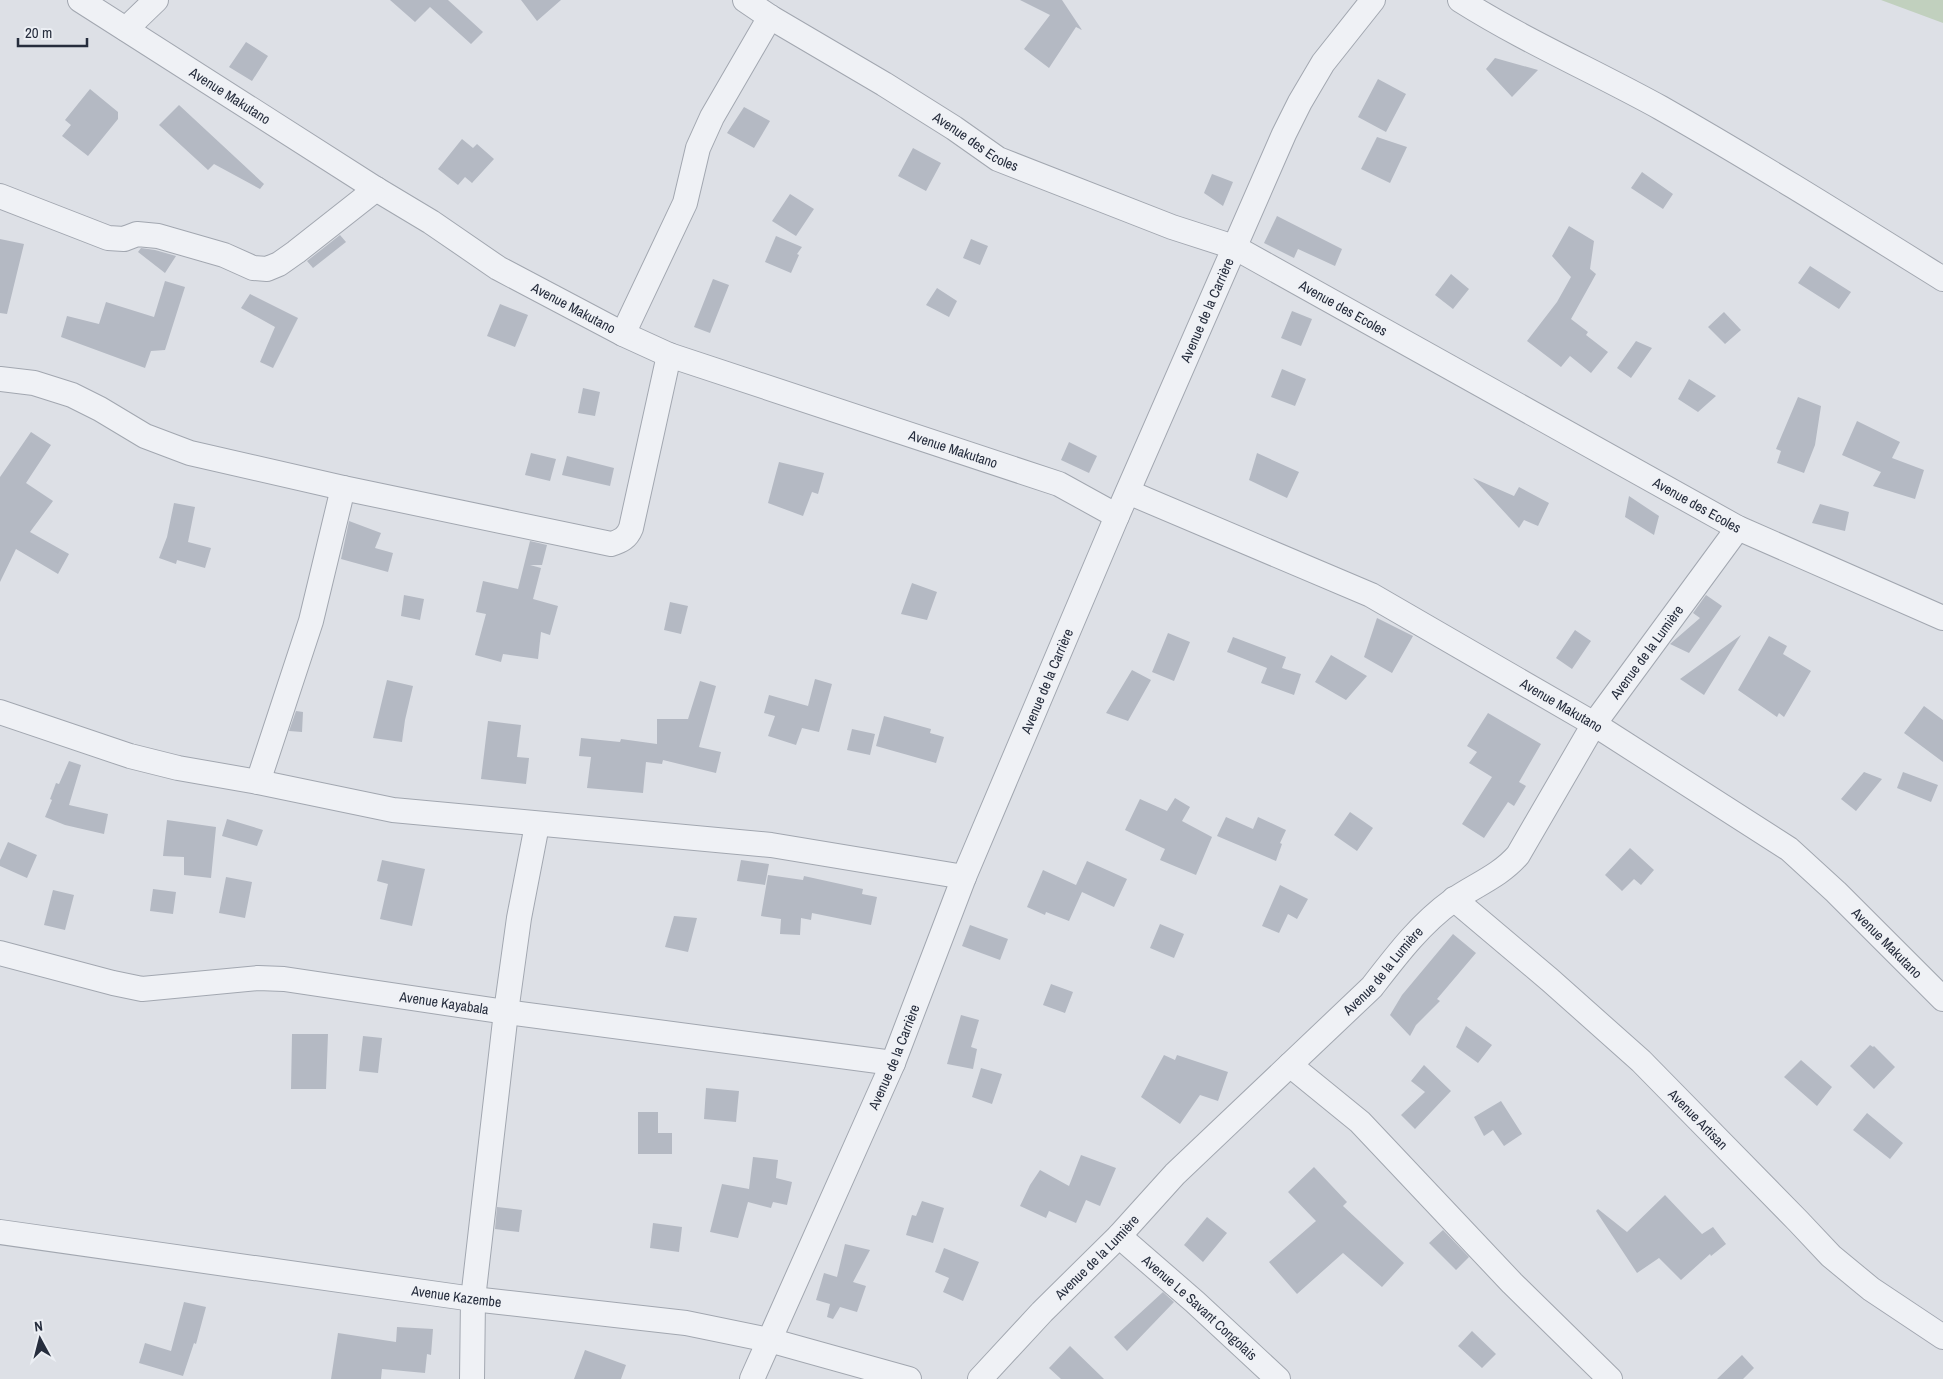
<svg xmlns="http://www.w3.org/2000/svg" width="1943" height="1379" font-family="'Archivo Narrow',sans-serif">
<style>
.green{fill:#c1d0be}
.building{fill:#b4b9c3}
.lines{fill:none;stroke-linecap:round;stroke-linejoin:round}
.minor-casing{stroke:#a2a7b0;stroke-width:26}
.minor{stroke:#eff1f5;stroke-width:24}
.labels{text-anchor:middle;stroke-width:5;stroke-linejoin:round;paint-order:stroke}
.street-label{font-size:14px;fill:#262d3d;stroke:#eceff4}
</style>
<rect width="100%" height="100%" fill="#dde0e6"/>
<path class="green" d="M 1881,0 L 1943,0 L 1943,23 Z"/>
<path class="building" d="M 390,0 L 448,0 L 483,32 L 471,44 L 430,7 L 415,22 Z
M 521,0 L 561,0 L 537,21 Z
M 1020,0 L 1062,0 L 1082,30 L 1076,27 L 1049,68 L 1024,49 L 1050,15 Z
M 246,42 L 268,56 L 252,81 L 229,67 Z
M 1495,58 L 1538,70 L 1512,97 L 1486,69 Z
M 1378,79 L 1406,94 L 1386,132 L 1358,117 Z
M 90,89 L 118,112 L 118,119 L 88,156 L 62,136 L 71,125 L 65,120 Z
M 179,105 L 264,184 L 260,189 L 214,164 L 208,170 L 159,125 Z
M 744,107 L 770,121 L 754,148 L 727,133 Z
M 1377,137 L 1407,147 L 1390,183 L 1361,169 Z
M 462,139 L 473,148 L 477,144 L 494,159 L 472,183 L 465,177 L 458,185 L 438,169 Z
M 913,148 L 941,163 L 926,191 L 898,176 Z
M 1642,172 L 1673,194 L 1663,209 L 1631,188 Z
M 1212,174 L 1233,182 L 1223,206 L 1204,193 Z
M 790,194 L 814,209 L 796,236 L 772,221 Z
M 1277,216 L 1342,249 L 1335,266 L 1298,249 L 1294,258 L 1264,243 Z
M 1569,226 L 1594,241 L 1590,269 L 1596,274 L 1571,319 L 1588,332 L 1586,335 L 1608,352 L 1591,373 L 1570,356 L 1561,367 L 1527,341 L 1557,302 L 1571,277 L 1552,256 Z
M 340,235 L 346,242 L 313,268 L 307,261 Z
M 776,236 L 802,247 L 797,254 L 799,255 L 791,273 L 765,262 Z
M 0,239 L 24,244 L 7,314 L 0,313 Z
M 971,239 L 988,246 L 980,265 L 963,258 Z
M 141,248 L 155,250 L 176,256 L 165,273 L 138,252 Z
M 1810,266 L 1851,292 L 1839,309 L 1798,283 Z
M 1451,274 L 1469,289 L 1453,309 L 1435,295 Z
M 713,279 L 729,285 L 710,333 L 694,327 Z
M 165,281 L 185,287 L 165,350 L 151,351 L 145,368 L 61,337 L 67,316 L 99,324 L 106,302 L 154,317 Z
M 937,288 L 957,301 L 949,317 L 926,305 Z
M 250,294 L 298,318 L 273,368 L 260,362 L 275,327 L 241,308 Z
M 500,304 L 528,315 L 515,347 L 487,336 Z
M 1292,311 L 1312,319 L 1301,346 L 1281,338 Z
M 1724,312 L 1741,330 L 1725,344 L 1708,327 Z
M 1636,341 L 1652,348 L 1631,378 L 1617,368 Z
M 1282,369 L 1306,379 L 1295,406 L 1271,397 Z
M 1689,379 L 1716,396 L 1698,412 L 1678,399 Z
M 583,388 L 600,392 L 595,416 L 578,413 Z
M 1798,397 L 1821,406 L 1815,445 L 1804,473 L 1777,463 L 1781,451 L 1776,449 Z
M 1857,421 L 1900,442 L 1892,458 L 1924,470 L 1915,499 L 1873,486 L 1881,472 L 1842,455 Z
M 31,432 L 51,445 L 26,483 L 53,501 L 30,532 L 69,554 L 58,574 L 16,549 L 0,582 L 0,477 Z
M 1069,442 L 1097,456 L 1089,473 L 1061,460 Z
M 531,453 L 556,459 L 550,481 L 525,475 Z
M 1257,453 L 1299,472 L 1287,498 L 1249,480 Z
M 567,456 L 614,468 L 610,486 L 562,475 Z
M 779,462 L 824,473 L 818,494 L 812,492 L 803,516 L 768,503 Z
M 1473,478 L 1514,496 L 1519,487 L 1549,503 L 1538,526 L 1524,520 L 1519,528 Z
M 1629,496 L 1659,516 L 1654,535 L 1625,517 Z
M 174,503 L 195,507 L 188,542 L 211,548 L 205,568 L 177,560 L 176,564 L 159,558 L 167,537 Z
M 1820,504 L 1849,512 L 1845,531 L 1812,523 Z
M 349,521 L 381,533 L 375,548 L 393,553 L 388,572 L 341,559 Z
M 530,541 L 547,545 L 542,565 L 530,565 L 541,568 L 533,599 L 558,606 L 550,635 L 541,632 L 538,659 L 503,654 L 501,662 L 475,655 L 486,614 L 476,612 L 483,581 L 518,589 Z
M 912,583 L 937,592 L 927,620 L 901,614 Z
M 404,595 L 424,599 L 420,620 L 401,616 Z
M 1706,595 L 1722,606 L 1689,653 L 1670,644 L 1700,618 L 1693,613 Z
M 670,602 L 688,606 L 681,634 L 664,630 Z
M 1377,618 L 1413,636 L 1392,673 L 1364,657 Z
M 1575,630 L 1591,641 L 1572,669 L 1556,658 Z
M 1168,633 L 1190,642 L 1174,681 L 1152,672 Z
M 1741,635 L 1704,695 L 1680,679 Z
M 1769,636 L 1787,646 L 1783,654 L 1811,671 L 1784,717 L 1779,713 L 1777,717 L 1738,690 Z
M 1233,637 L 1286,657 L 1282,668 L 1301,674 L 1294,695 L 1261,683 L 1267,668 L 1227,652 Z
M 1331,655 L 1367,676 L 1346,700 L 1315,682 Z
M 1132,670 L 1151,680 L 1128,721 L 1106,713 Z
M 815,679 L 832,684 L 819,732 L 802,728 L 796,745 L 768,736 L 775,716 L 764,713 L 769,695 L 808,706 Z
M 387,680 L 413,686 L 405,720 L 402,742 L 373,738 Z
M 700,681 L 716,686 L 699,747 L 721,752 L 716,773 L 663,760 L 662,764 L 646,762 L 643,793 L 587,788 L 591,757 L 579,756 L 581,738 L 620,742 L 621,739 L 657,744 L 657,719 L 688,719 Z
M 1924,706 L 1943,720 L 1943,762 L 1904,733 Z
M 296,711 L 303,712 L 302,732 L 289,731 Z
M 1488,713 L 1541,744 L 1519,782 L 1526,786 L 1514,806 L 1508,802 L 1484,838 L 1462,824 L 1492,777 L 1469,763 L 1477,752 L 1467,746 Z
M 884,716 L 931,729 L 930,733 L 944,737 L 936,763 L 876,746 Z
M 488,721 L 521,725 L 517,757 L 529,758 L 526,784 L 481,779 Z
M 852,729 L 875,734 L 870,755 L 847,750 Z
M 69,761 L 81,765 L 69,805 L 108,814 L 104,834 L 65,825 L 45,817 L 52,800 L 50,799 L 56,783 L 59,784 Z
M 1864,772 L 1882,779 L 1856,811 L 1841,799 Z
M 1903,772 L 1938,785 L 1931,802 L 1897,788 Z
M 1175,798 L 1190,807 L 1182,821 L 1212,837 L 1196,875 L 1160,860 L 1165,849 L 1125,830 L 1140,799 L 1167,811 Z
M 1350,812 L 1373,828 L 1357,851 L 1334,835 Z
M 1226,817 L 1253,829 L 1258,817 L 1286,830 L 1280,843 L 1282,844 L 1276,861 L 1217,836 Z
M 227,819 L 263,830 L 257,846 L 222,836 Z
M 167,820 L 216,827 L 211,878 L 184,875 L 184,857 L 163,856 Z
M 8,842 L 37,855 L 27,878 L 0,866 L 0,860 Z
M 1630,848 L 1654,870 L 1641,885 L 1634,879 L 1622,891 L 1605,875 Z
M 382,860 L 425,869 L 412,926 L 380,919 L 388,884 L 377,881 Z
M 741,860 L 769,864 L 765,885 L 737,881 Z
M 1087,861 L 1127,879 L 1114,907 L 1082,892 L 1069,921 L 1046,912 L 1045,915 L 1027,907 L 1043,870 L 1076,885 Z
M 768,875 L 803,880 L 804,876 L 863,889 L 862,894 L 877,897 L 871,925 L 812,913 L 811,920 L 801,918 L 800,935 L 780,934 L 781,919 L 761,916 Z
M 226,877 L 252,882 L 245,918 L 219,913 Z
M 1280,885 L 1308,899 L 1297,919 L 1288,914 L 1279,933 L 1262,926 Z
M 153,889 L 176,892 L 173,914 L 150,911 Z
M 53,890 L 74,895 L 65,930 L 44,925 Z
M 674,916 L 697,918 L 688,952 L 665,947 Z
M 1160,924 L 1184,934 L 1174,958 L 1150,948 Z
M 970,925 L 1008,939 L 1000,960 L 962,946 Z
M 1453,934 L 1476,953 L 1437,999 L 1440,1001 L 1416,1025 L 1410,1036 L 1390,1015 L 1402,995 Z
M 1051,984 L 1073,992 L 1065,1013 L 1043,1005 Z
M 961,1015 L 979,1020 L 971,1047 L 977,1049 L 973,1069 L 947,1064 Z
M 1466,1026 L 1492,1045 L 1478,1063 L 1456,1047 Z
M 292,1034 L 328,1034 L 326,1089 L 291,1089 Z
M 363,1036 L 382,1038 L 378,1073 L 359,1071 Z
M 1870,1045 L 1873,1047 L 1874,1046 L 1895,1067 L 1874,1089 L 1850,1066 Z
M 1164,1055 L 1175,1060 L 1177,1055 L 1228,1072 L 1218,1101 L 1200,1095 L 1180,1124 L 1141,1097 Z
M 1801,1060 L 1832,1087 L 1817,1106 L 1784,1077 Z
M 1424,1065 L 1451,1091 L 1415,1129 L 1401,1115 L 1425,1092 L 1411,1081 Z
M 981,1068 L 1002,1074 L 992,1104 L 972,1097 Z
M 706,1088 L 739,1091 L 736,1122 L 704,1119 Z
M 1501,1101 L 1522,1134 L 1504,1146 L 1493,1130 L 1484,1136 L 1474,1117 Z
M 638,1112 L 658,1112 L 658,1133 L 672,1133 L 672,1154 L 638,1154 Z
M 1867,1113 L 1903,1143 L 1890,1159 L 1853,1130 Z
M 1081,1155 L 1116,1168 L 1100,1206 L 1086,1200 L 1076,1223 L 1049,1211 L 1046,1218 L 1020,1206 L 1030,1185 L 1040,1170 L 1069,1186 Z
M 753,1157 L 778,1160 L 776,1178 L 792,1182 L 787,1205 L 773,1202 L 771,1208 L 748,1202 L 738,1238 L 710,1232 L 722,1184 L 749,1189 Z
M 1314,1167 L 1347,1202 L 1343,1206 L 1404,1263 L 1382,1287 L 1343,1253 L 1297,1294 L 1269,1262 L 1316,1221 L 1288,1192 Z
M 1665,1195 L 1702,1234 L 1713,1227 L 1726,1244 L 1711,1256 L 1710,1254 L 1681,1280 L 1659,1258 L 1637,1273 L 1596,1211 L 1598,1209 L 1627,1232 Z
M 922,1201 L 944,1208 L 933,1243 L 906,1235 L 912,1215 L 916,1216 Z
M 497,1207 L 522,1210 L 519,1232 L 495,1229 Z
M 1207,1217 L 1227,1233 L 1203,1262 L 1184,1245 Z
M 653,1223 L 682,1227 L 679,1252 L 650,1248 Z
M 1443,1230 L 1469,1257 L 1456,1270 L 1429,1243 Z
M 845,1244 L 870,1250 L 853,1282 L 866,1286 L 857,1312 L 840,1307 L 833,1319 L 827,1317 L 830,1304 L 816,1300 L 824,1273 L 837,1277 Z
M 944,1248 L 979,1262 L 963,1301 L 943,1292 L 949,1278 L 935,1272 Z
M 1163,1292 L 1174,1302 L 1127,1351 L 1114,1337 Z
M 184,1302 L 206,1307 L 196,1344 L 194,1343 L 183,1376 L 139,1363 L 145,1343 L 171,1351 Z
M 397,1327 L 433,1329 L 431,1355 L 427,1354 L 425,1373 L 382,1369 L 381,1379 L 331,1379 L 338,1333 L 396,1342 Z
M 1472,1331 L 1496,1354 L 1482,1368 L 1458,1346 Z
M 1070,1346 L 1104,1379 L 1061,1379 L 1049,1368 Z
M 585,1350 L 626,1365 L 621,1379 L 574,1379 Z
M 1742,1355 L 1754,1368 L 1743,1379 L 1717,1379 Z"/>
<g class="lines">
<defs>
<g id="minor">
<path id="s1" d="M 80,0 L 376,189 L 431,222 L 498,268 L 623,334 L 669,355 L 1059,484 L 1117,516"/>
<path id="s2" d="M 745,0 L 770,17 L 884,84 L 954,128 L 998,159 L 1172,227 L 1234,247 L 1738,528 L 1943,618"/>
<path d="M 1460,0 C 1525,41 1594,71 1661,108 C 1756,162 1850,221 1943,279"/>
<path d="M 126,29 L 156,0"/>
<path d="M 0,196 L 108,238 L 124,239 L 137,234 L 158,236 L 224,255 L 253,268 L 267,269 L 279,264 L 296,252 L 376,189"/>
<path d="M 623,334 L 685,203 L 698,148 L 712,117 L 770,17"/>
<path d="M 0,379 L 34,383 L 72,395 L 100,409 L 145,436 L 190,453 L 343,488 L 611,544 C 621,541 627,538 631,528 L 669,355"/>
<path id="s3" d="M 1128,492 L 1371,595 L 1594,724 L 1789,849 L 1836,892 L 1943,999"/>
<path d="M 0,712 L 130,756 L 178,768 L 258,782 L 393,810 L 771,845 L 964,877"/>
<path d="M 258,782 L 311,621 L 343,488"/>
<path id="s4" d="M 1454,899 L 1550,980 L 1641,1061 L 1798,1221 L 1831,1256 L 1871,1289 L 1943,1337"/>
<path id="s5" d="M 0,953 L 113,983 L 142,989 L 258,978 L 284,979 L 506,1012 L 893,1063"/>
<path d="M 1290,1065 L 1360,1122 L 1512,1283 L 1610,1379"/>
<path id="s6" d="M 0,1232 L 473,1299 L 686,1323 L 769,1340 L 909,1379"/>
<path id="s7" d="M 1119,1236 L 1195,1302 L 1278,1379"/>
<path d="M 472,1379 L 473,1299 L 506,1012 L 519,918 L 537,825"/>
<path id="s8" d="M 752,1379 L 893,1063 L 964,877 L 1117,516 L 1284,134 L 1300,102 L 1323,63 L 1373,0"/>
<path id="s9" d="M 980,1379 L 1042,1312 L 1119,1236 L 1175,1174 L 1372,987 C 1396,956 1420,924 1452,901 C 1475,885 1500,876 1518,855 L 1594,724 L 1738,528"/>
</g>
</defs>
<use href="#minor" class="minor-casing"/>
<use href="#minor" class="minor"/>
</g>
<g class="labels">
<g class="street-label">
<text dy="5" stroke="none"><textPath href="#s1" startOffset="178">Avenue Makutano</textPath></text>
<text dy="5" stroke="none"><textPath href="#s2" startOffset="271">Avenue des Ecoles</textPath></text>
<text dy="5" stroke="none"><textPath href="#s2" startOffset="676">Avenue des Ecoles</textPath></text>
<text dy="5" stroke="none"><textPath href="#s1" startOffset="582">Avenue Makutano</textPath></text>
<text dy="5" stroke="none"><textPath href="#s8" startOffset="1162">Avenue de la Carrière</textPath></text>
<text dy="5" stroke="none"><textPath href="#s1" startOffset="988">Avenue Makutano</textPath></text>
<text dy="5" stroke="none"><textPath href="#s2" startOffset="1081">Avenue des Ecoles</textPath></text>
<text dy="5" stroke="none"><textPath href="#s9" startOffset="994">Avenue de la Lumière</textPath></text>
<text dy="5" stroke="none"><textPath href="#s8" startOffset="758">Avenue de la Carrière</textPath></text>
<text dy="5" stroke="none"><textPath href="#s3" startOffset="484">Avenue Makutano</textPath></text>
<text dy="5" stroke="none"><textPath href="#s3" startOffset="889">Avenue Makutano</textPath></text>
<text dy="5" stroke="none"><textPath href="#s9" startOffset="574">Avenue de la Lumière</textPath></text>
<text dy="5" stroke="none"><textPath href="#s5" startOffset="451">Avenue Kayabala</textPath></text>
<text dy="5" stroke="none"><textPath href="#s8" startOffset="352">Avenue de la Carrière</textPath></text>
<text dy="5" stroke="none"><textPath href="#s4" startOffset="329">Avenue Artisan</textPath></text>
<text dy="5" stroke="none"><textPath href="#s9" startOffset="169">Avenue de la Lumière</textPath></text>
<text dy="5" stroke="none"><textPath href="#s6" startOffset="461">Avenue Kazembe</textPath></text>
<text dy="5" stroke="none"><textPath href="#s7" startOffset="108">Avenue Le Savant Congolais</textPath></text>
</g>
</g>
<g transform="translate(40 1339) rotate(353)" stroke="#eceff4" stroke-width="4" paint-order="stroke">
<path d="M0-4L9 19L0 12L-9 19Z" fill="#262d3d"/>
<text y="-8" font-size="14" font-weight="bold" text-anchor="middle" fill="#262d3d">N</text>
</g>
<path d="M18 38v8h69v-8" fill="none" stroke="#262d3d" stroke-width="2.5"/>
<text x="25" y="38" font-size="15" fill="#262d3d" stroke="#eceff4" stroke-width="4" paint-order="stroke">20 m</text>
</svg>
